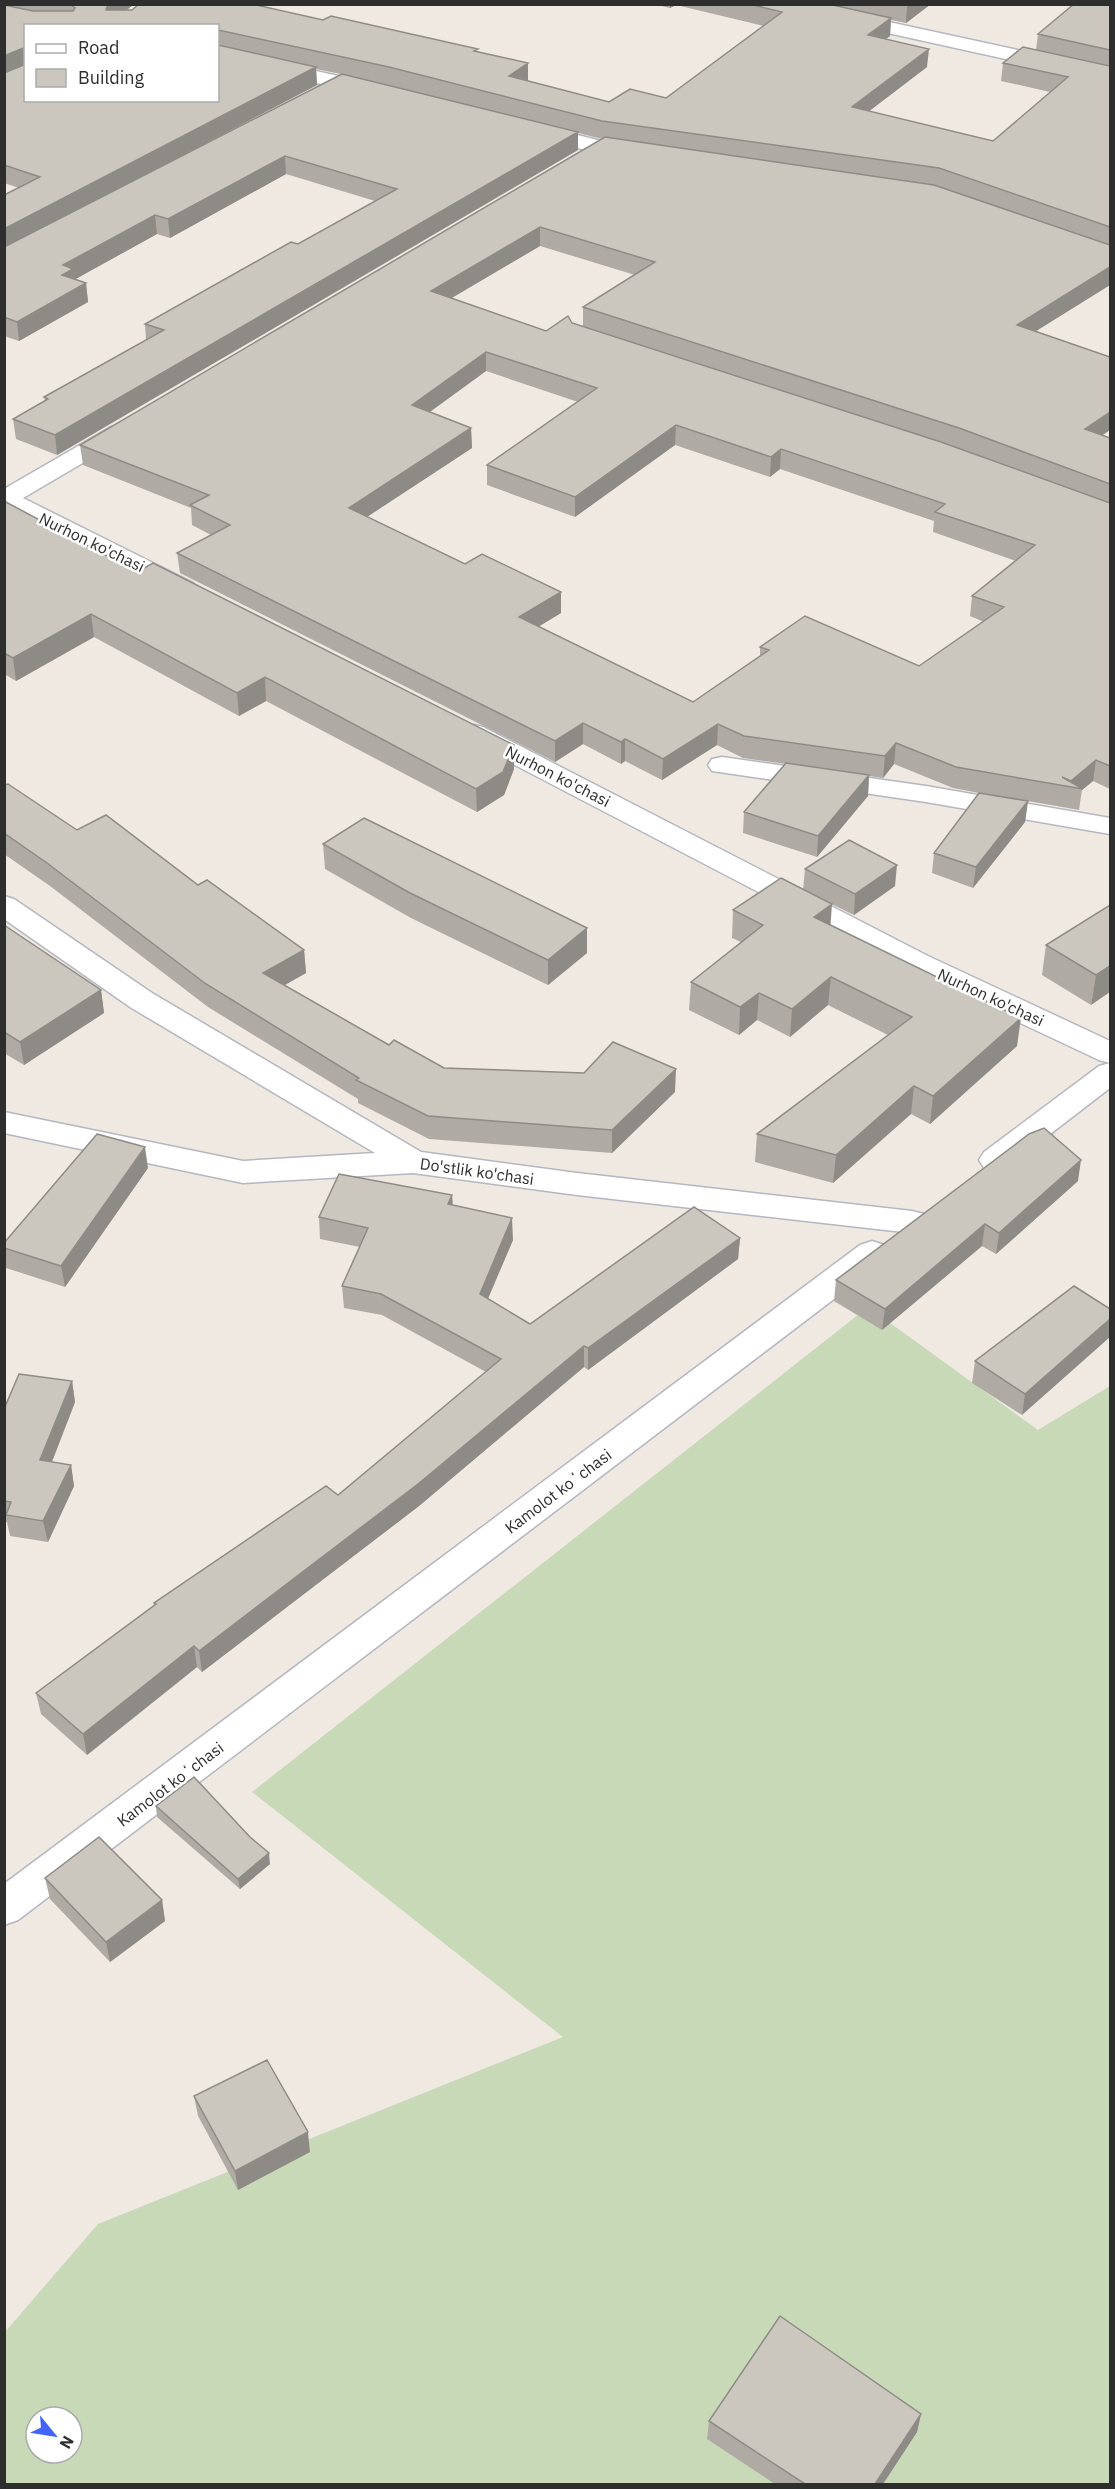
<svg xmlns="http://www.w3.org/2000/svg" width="1115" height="2489" font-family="'IBM Plex Sans',sans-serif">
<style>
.cemetery{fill:#c8d9b8;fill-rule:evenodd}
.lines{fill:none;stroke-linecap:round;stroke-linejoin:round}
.minor-casing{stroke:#b4b7c1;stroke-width:3}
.tertiary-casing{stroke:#b4b7c1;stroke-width:3}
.minor{fill:#fff;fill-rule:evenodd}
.tertiary{fill:#fff;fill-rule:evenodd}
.wall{fill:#afaba4;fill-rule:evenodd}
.shaded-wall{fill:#8e8b86}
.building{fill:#cbc7bf;stroke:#8e8b86;stroke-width:1.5;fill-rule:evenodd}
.labels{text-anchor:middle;stroke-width:5;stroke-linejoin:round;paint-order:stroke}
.street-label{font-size:16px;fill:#2e2e2e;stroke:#fff}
</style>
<rect width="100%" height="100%" fill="#efe9e1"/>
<path class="cemetery" d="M 868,1307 L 1038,1430 L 1110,1386 L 1110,2484 L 5,2484 L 5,2332 L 98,2224 L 563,2037 L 252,1792 ZM 36,2417 L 72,2417 L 72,2453 L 36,2453 Z"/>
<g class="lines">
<defs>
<path id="minor" d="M 770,4 L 806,4 L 1110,70 L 1110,82 L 779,9 Z
M 218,49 L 374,84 L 381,86 L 384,90 L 381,94 L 374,96 L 218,61 Z
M 535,124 L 601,141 L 644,148 L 647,152 L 644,156 C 617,163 556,141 528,134 L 525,130 L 528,126 Z
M 119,425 L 127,427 L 131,432 L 127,437 L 23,498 L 193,583 L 197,588 L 193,593 L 184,596 L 175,593 L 4,508 L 4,489 L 111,427 Z
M 474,725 L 483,727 L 928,956 L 1110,1041 L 1110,1063 L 1099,1060 L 908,970 L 465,739 L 461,733 L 465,727 Z
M 722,757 L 926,786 L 1110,818 L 1110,834 L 926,802 L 712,771 L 708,765 L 712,759 Z
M 4,896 L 14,899 L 152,993 L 421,1152 L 577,1173 L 912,1211 L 924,1214 L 928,1222 L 924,1230 L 912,1233 L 577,1195 L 413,1173 L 243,1183 L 4,1133 L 4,1112 L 243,1161 L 375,1153 L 130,1007 L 4,919 Z"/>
<path id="tertiary" d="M 1110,1063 L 1110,1088 L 1006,1168 L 995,1171 L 984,1168 L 979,1160 L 984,1152 L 1099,1066 Z
M 872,1241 L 884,1245 L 889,1253 L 884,1261 L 18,1920 L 4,1925 L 4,1884 L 860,1245 Z"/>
</defs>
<use href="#minor" class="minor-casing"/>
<use href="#tertiary" class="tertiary-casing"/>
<use href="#minor" class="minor"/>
<use href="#tertiary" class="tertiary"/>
</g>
<path class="wall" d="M 4,4 L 134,4 L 126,10 L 323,20 L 478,52 L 528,81 L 609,102 L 666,98 L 764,26 L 676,5 L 670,8 L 653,4 L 931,4 L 906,23 L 891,20 L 890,36 L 885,39 L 927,67 L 869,111 L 993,141 L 1050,92 L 1001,81 L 1003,63 L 1036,50 L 1038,34 L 1110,4 L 1110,285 L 1036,331 L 1110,357 L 1110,430 L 1102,435 L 1110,438 L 1110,789 L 1093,781 L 1082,790 L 1079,810 L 1028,801 L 1025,822 L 973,888 L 932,873 L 934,853 L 979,793 L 953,788 L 894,764 L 883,778 L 869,776 L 868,796 L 817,857 L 743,833 L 744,812 L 786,764 L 743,758 L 717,745 L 662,780 L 625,761 L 621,764 L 583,744 L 555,762 L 180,573 L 177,553 L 211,535 L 192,525 L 191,508 L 83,465 L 80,445 L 602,139 L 578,133 L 578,150 L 57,455 L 16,439 L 13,419 L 45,401 L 44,397 L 146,340 L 145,324 L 298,244 L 375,201 L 286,174 L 170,238 L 157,234 L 75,279 L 86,283 L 88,302 L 19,341 L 4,336 L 4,195 L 19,188 L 4,183 ZM 26,26 L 218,26 L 218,100 L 26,100 ZM 316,69 L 341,74 L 177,158 L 317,85 ZM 540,246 L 635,275 L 583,307 L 583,326 L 572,323 L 546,331 L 452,298 ZM 486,371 L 578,402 L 487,465 L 487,485 L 575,517 L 675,445 L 770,477 L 780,469 L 934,521 L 933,532 L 1016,561 L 972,596 L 970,616 L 984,622 L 919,666 L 760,647 L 760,656 L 693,702 L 539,626 L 561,613 L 561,592 L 465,564 L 367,517 L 472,448 L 471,428 L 430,412 Z
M 4,501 L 514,769 L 504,795 L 477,812 L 266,701 L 239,716 L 94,637 L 16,681 L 4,674 Z
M 4,785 L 77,830 L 198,885 L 304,950 L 306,973 L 285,985 L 389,1045 L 444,1068 L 675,1092 L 612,1153 L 429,1139 L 358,1103 L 358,1099 L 208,1007 L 50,886 L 4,854 Z
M 323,844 L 587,928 L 587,953 L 548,985 L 411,918 L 325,869 Z
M 805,869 L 895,886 L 854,915 L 803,890 Z
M 1110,905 L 1091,1005 L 1042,975 L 1046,945 Z
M 733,910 L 830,926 L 1017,1046 L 930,1124 L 911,1114 L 833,1183 L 755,1162 L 757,1134 L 888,1035 L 828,1005 L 790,1037 L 757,1020 L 739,1035 L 689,1010 L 691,982 L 741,942 L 732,938 Z
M 4,925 L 101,990 L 104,1013 L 24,1065 L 4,1053 Z
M 148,1168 L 65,1287 L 6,1268 L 4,1261 L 4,1243 Z
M 1078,1181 L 996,1254 L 982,1246 L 882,1330 L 834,1301 L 836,1280 Z
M 452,1195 L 453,1205 L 513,1240 L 488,1298 L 530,1324 L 740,1238 L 738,1259 L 588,1370 L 584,1367 L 419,1506 L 202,1672 L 197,1667 L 87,1755 L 41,1714 L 36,1693 L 155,1605 L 154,1603 L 338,1495 L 486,1372 L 382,1315 L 344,1308 L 342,1286 L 360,1247 L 320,1239 L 319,1217 Z
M 1074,1286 L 1022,1415 L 972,1383 L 975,1361 Z
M 72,1381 L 75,1402 L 52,1462 L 71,1465 L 74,1486 L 48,1542 L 10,1536 L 7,1522 L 4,1522 L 4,1409 Z
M 156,1806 L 250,1837 L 270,1864 L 240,1889 L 157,1817 Z
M 45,1878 L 162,1900 L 165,1921 L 110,1962 L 50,1899 Z
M 194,2096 L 310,2152 L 238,2190 L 198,2116 Z
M 921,2414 L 917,2432 L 883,2484 L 775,2484 L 707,2439 L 709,2421 Z"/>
<path class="shaded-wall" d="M 110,4 L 134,4 L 108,26 L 107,7 Z
M 670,4 L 676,4 L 676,5 L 670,8 Z
M 910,4 L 931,4 L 906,23 L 907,6 Z
M 891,18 L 890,36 L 867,53 L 868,35 Z
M 23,48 L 25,66 L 4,75 L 4,56 Z
M 929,49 L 927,67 L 851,125 L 852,107 Z
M 528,63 L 528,81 L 509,76 Z
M 316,67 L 317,85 L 4,249 L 4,229 Z
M 578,132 L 578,150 L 57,455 L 55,435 Z
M 285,156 L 286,174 L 170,238 L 168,219 Z
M 155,215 L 157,234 L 74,280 L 62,275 L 63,265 Z
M 540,227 L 540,246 L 431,310 L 431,291 Z
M 1110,267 L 1110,285 L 1015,344 L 1017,325 Z
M 86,283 L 88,302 L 19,341 L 17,322 Z
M 486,352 L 486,371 L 413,424 L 412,405 Z
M 1110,412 L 1110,430 L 1082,449 L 1085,429 Z
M 676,425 L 675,445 L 575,517 L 575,497 Z
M 471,428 L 472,448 L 350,528 L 349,508 Z
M 781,449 L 780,469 L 770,477 L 771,457 Z
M 561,592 L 561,613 L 520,638 L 519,617 Z
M 91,614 L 94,637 L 16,681 L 13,658 Z
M 265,677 L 266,701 L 239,716 L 237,693 Z
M 583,723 L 583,744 L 555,762 L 555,741 Z
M 718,724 L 717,745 L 662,780 L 663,759 Z
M 625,739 L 625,761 L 621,764 L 621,742 Z
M 896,743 L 894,764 L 883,778 L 885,756 Z
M 514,745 L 514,769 L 504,795 L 477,812 L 476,789 Z
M 1096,760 L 1093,781 L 1082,790 L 1083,789 L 1070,787 L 1071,781 Z
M 869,775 L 868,796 L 817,857 L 818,836 Z
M 1028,801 L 1025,822 L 973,888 L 976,867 Z
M 897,865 L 895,886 L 854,915 L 855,894 Z
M 832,904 L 830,932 L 814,917 Z
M 587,928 L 587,953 L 548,985 L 548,960 Z
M 304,950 L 306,973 L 265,996 L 263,973 Z
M 1110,966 L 1110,992 L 1091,1005 L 1096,975 Z
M 831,977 L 828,1005 L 790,1037 L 792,1009 Z
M 101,990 L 104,1013 L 24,1065 L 20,1042 Z
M 759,993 L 757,1020 L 739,1035 L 740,1007 Z
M 1021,1018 L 1017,1046 L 930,1124 L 933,1096 Z
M 676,1069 L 675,1092 L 612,1153 L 612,1130 Z
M 914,1086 L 911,1114 L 833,1183 L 836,1155 Z
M 145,1147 L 148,1168 L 65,1287 L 61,1266 Z
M 1081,1160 L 1078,1181 L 996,1254 L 999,1233 Z
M 452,1195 L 453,1216 L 448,1204 Z
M 512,1218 L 513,1240 L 481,1315 L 480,1294 Z
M 985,1224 L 982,1246 L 882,1330 L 885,1309 Z
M 740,1238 L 738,1259 L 588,1370 L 588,1348 Z
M 1110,1319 L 1110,1337 L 1022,1415 L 1025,1394 Z
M 584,1346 L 584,1367 L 419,1506 L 202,1672 L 199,1651 Z
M 72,1381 L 75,1402 L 44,1482 L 40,1460 Z
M 71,1465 L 74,1486 L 48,1542 L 43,1521 Z
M 194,1646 L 197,1667 L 87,1755 L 83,1734 Z
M 269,1853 L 270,1864 L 240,1889 L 238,1879 Z
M 162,1900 L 165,1921 L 110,1962 L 106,1942 Z
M 308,2132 L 310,2152 L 238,2190 L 235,2171 Z
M 921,2414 L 917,2432 L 883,2484 L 875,2484 Z"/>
<path class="building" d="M 70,4 L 110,4 L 107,7 L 106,10 L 132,10 L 139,4 L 252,4 L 323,20 L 331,16 L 478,49 L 474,51 L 528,63 L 509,76 L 609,102 L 630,89 L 666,98 L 782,12 L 749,4 L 828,4 L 891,18 L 868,35 L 929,49 L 852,107 L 993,141 L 1068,77 L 1003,63 L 1023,47 L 1110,66 L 1110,227 L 939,168 L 602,121 L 389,67 L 218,30 L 218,26 L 26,26 L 26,50 L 23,48 L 4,56 L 4,5 L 33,11 L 73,11 L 75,8 Z
M 1074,4 L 1110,4 L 1110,50 L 1038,34 Z
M 218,45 L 316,67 L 4,229 L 4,195 L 40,177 L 4,165 L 4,73 L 26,64 L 26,100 L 218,100 Z
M 342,74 L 578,132 L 55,435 L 13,419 L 48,399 L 44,397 L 164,330 L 145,324 L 291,242 L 298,244 L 397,189 L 285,156 L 168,219 L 155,215 L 63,265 L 73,269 L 62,275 L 86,283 L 17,322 L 4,317 L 4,247 Z
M 605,137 L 934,185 L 1110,245 L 1110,267 L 1017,325 L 1110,357 L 1110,412 L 1085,429 L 1110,438 L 1110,484 L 959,428 L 583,307 L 655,262 L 540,227 L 431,291 L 546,331 L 568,316 L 572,323 L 941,442 L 1110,503 L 1110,766 L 1096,760 L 1071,781 L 1062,777 L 1083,789 L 956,767 L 896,743 L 885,756 L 744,736 L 718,724 L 663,759 L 625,739 L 621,742 L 583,723 L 555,741 L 177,553 L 230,525 L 190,505 L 209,495 L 80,445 ZM 486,352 L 597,388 L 487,465 L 575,497 L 676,425 L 771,457 L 781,449 L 945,504 L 935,512 L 1035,545 L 972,596 L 1004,607 L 919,666 L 805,616 L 760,647 L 769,650 L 693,702 L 519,617 L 561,592 L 482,554 L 465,564 L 349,508 L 471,428 L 412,405 Z
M 4,501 L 137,572 L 153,563 L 514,745 L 503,772 L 476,789 L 265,677 L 237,693 L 91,614 L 13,658 L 4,653 Z
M 786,763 L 869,775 L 818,836 L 744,812 Z
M 8,784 L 77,830 L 106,815 L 198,885 L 207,880 L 304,950 L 263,973 L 389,1045 L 394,1040 L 444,1068 L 584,1073 L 613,1042 L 676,1069 L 612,1130 L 428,1116 L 356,1080 L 359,1078 L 206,984 L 47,863 L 4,833 L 4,785 Z
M 979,793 L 1028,801 L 976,867 L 934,853 Z
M 364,818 L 587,928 L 548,960 L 410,893 L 323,844 Z
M 849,840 L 897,865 L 855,894 L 805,869 Z
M 781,878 L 832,904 L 814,917 L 1021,1018 L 933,1096 L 914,1086 L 836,1155 L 757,1134 L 912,1017 L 831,977 L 792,1009 L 759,993 L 740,1007 L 691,982 L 763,925 L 733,910 Z
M 1110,905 L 1110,966 L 1096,975 L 1046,945 Z
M 4,925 L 101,990 L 20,1042 L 4,1032 Z
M 1044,1128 L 1081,1160 L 999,1233 L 985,1224 L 885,1309 L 836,1280 L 1029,1134 Z
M 97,1134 L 145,1147 L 61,1266 L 4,1248 L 4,1243 Z
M 339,1174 L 452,1195 L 448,1204 L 512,1218 L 480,1294 L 530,1324 L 694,1207 L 740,1238 L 588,1348 L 584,1346 L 418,1484 L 199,1651 L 194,1646 L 83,1734 L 36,1693 L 156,1604 L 154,1603 L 326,1486 L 338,1495 L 501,1359 L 381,1294 L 342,1286 L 368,1228 L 319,1217 Z
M 1074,1286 L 1110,1309 L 1110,1319 L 1025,1394 L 975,1361 Z
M 19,1374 L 72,1381 L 40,1460 L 71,1465 L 43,1521 L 6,1515 L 11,1502 L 4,1501 L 4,1409 Z
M 194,1777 L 250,1837 L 269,1853 L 238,1879 L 156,1806 Z
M 99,1837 L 162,1900 L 106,1942 L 45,1878 Z
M 267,2060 L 308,2132 L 235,2171 L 194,2096 Z
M 780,2316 L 921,2414 L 875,2484 L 805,2484 L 709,2421 Z"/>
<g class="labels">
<g class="street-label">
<text transform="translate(92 542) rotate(26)" y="6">Nurhon ko'chasi</text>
<text transform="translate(558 776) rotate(27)" y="6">Nurhon ko'chasi</text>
<text transform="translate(991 997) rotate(25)" y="6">Nurhon ko'chasi</text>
<text transform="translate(477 1171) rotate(8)" y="6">Do'stlik ko'chasi</text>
<text transform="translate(558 1491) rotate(-37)" y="6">Kamolot koʻchasi</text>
<text transform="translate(170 1784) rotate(-37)" y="6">Kamolot koʻchasi</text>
</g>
</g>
<rect width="1115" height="2489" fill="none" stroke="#2e2e2e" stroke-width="12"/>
<rect x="24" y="24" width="195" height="78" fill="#ffffff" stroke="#ababab" stroke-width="1.5"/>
<rect x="36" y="44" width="30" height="9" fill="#ffffff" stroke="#ababab" stroke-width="1.5"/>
<text x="78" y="54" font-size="18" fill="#2e2e2e">Road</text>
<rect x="36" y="69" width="30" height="18" fill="#cbc7bf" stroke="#ababab" stroke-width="1.5"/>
<text x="78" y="84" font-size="18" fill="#2e2e2e">Building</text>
<g transform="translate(54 2435) rotate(120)"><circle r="28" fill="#ffffff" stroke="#ababab" stroke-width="1.5"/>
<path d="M0-4.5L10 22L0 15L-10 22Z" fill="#4264fb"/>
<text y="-9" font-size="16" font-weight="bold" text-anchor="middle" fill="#2e2e2e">N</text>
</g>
</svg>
